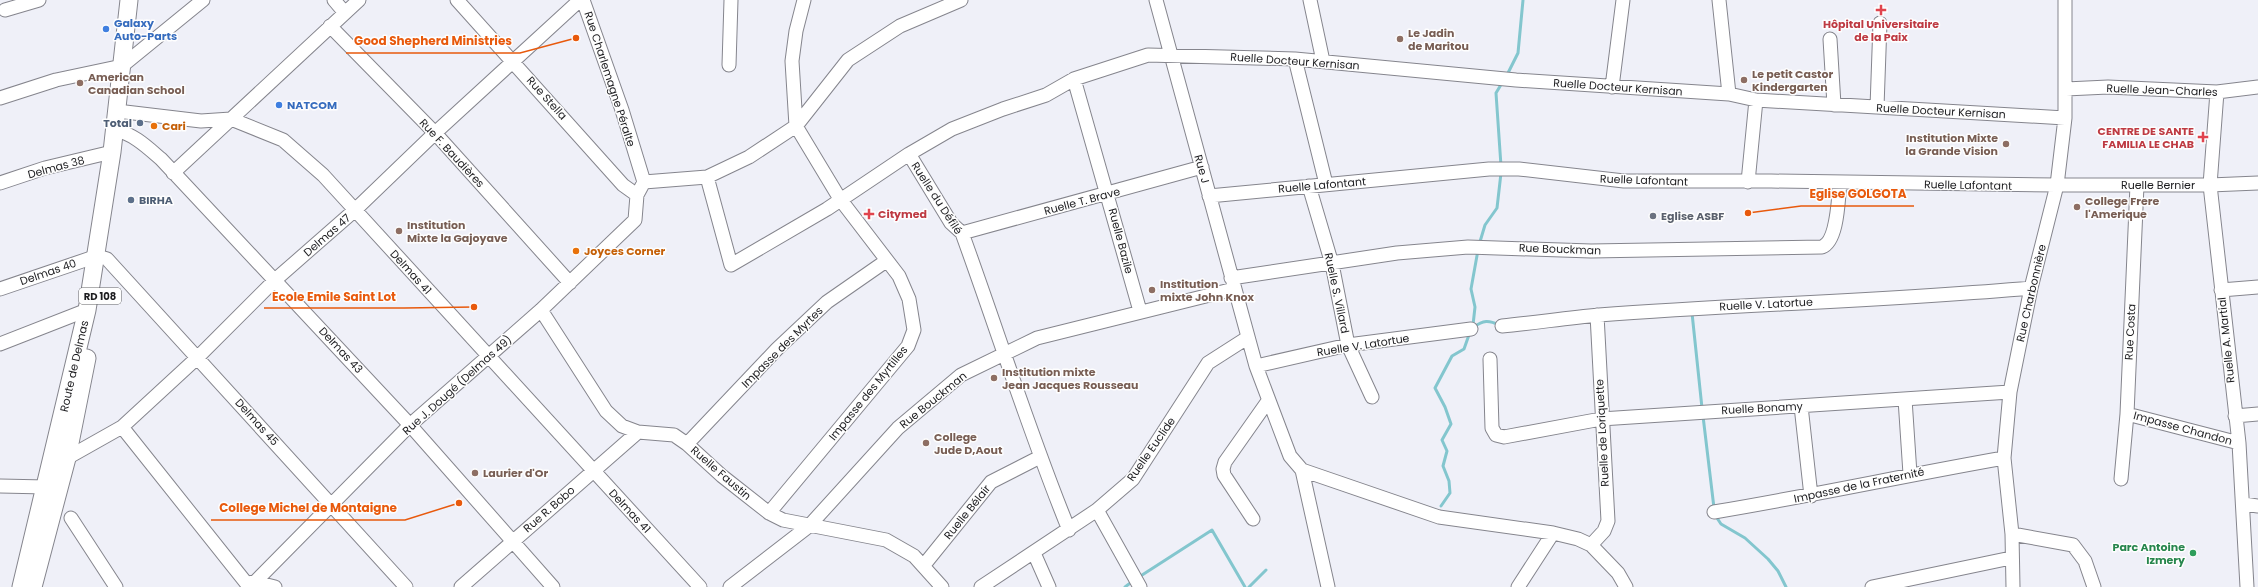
<svg xmlns="http://www.w3.org/2000/svg" width="2258" height="587" font-family="Poppins,sans-serif">
<style>
.lines{fill:none;stroke-linecap:round;stroke-linejoin:round}
.stream{stroke:#83c6ce;stroke-width:3}
.minor-casing{stroke:#85858d;stroke-width:15}
.major-casing{stroke:#85858d;stroke-width:19}
.minor{stroke:#fff;stroke-width:13}
.major{stroke:#fff;stroke-width:17}
.health-dot{fill:#e0444e;stroke:#fefefe;stroke-width:1.5}
.shop-dot{fill:#3f7fe0;stroke:#fefefe;stroke-width:1.5}
.education-dot{fill:#8d6e63;stroke:#fefefe;stroke-width:1.5}
.service-dot{fill:#5c6f8a;stroke:#fefefe;stroke-width:1.5}
.food-dot{fill:#e8710a;stroke:#fefefe;stroke-width:1.5}
.worship-dot{fill:#6b7280;stroke:#fefefe;stroke-width:1.5}
.leisure-dot{fill:#2e9e5b;stroke:#fefefe;stroke-width:1.5}
.labels{text-anchor:middle;stroke-width:3;stroke-linejoin:round;paint-order:stroke}
.shield{fill:#fefefe;stroke:#606062;stroke-width:1}
.shield-label{font-size:10px;font-weight:bold;fill:#1c1c1f}
.shop-label{font-size:11px;font-weight:bold;fill:#366cbe;stroke:#fefefe;text-anchor:start}
.health-label{font-size:11px;font-weight:bold;fill:#be3a42;stroke:#fefefe}
.education-label{font-size:11px;font-weight:bold;fill:#785e54;stroke:#fefefe;text-anchor:start}
.street-label{font-size:11px;fill:#1c1c1f;stroke:#fefefe}
.service-label{font-size:11px;font-weight:bold;fill:#4e5e75;stroke:#fefefe;text-anchor:end}
.food-label{font-size:11px;font-weight:bold;fill:#c56008;stroke:#fefefe;text-anchor:start}
.worship-label{font-size:11px;font-weight:bold;fill:#5b616d;stroke:#fefefe;text-anchor:start}
.leisure-label{font-size:11px;font-weight:bold;fill:#27864d;stroke:#fefefe;text-anchor:end}
.leader{fill:none;stroke:#e8590c;stroke-width:1.5}
.callout-dot{fill:#e8590c;stroke:#fefefe;stroke-width:1.5}
.callout-label{font-size:12px;text-anchor:middle;font-weight:bold;fill:#e8590c;stroke:#fefefe;stroke-width:3;stroke-linejoin:round;paint-order:stroke}
</style>
<rect width="100%" height="100%" fill="#eff0f8"/>
<g class="lines">
<path class="stream" d="M 1507,75 L 1518,53 L 1523,0
M 1501,166 L 1496,93 L 1502,83
M 1479,245 L 1485,225 L 1497,208 L 1501,173
M 1692,313 L 1702,408
M 1473,325 L 1475,307 L 1471,289 L 1478,250
M 1474,327 C 1483,320 1489,320 1499,325
M 1703,416 L 1714,508
M 1441,506 L 1450,493 L 1449,481 L 1443,466 L 1447,451 L 1442,440 L 1451,424 L 1445,407 L 1435,388 L 1452,356 L 1464,349 L 1470,332
M 1715,515 L 1721,524 L 1745,538 L 1768,559 L 1778,571 L 1786,587
M 1139,577 L 1212,530 L 1245,587
M 1125,587 L 1133,581
M 1249,587 L 1266,570"/>
<defs>
<path id="minor" d="M 334,0 L 345,13
M 457,0 L 623,185 L 637,195
M 583,0 L 622,110 L 644,182
M 1156,0 L 1256,366 L 1290,456 L 1302,470 L 1439,517 L 1553,533 L 1578,539 L 1591,545 L 1618,573 L 1626,587
M 1310,0 L 1323,61
M 1719,0 L 1729,94
M 5,10 L 39,0
M 330,26 L 435,133 L 570,283
M 1830,39 L 1834,105
M 1295,59 L 1326,184
M 729,65 L 731,0
M 1074,79 L 1140,311
M 1612,87 L 1623,0
M 2066,89 L 2108,87 L 2217,92 L 2258,87
M 2217,92 L 2210,185 L 2239,443 L 2247,587
M 0,98 L 56,80 L 122,66 L 203,0
M 1877,107 L 1880,23
M 117,111 L 201,121 L 231,119 L 283,140 L 323,175 L 700,587
M 115,130 C 134,134 147,147 161,159 L 410,425 L 553,587
M 909,154 L 951,223 L 962,233 C 998,332 1029,432 1069,530
M 173,173 L 359,0
M 707,177 L 731,265 L 827,209 L 909,154 L 952,129 L 1003,109 L 1046,95 L 1074,79 L 1148,55 L 1295,59 L 1516,80 L 1729,94 L 1756,100 L 2065,118
M 644,182 L 707,177 L 749,157 L 796,126 L 848,60 L 900,26 L 961,0
M 1748,182 L 1756,100
M 0,183 L 45,168 L 112,152
M 1309,186 L 1332,264 L 1348,345 L 1372,397
M 1209,196 L 1489,169 L 1519,169 L 1624,181 L 1771,181 L 2057,185 L 2210,185 L 2258,183
M 962,233 L 1202,167
M 1231,278 L 1397,253 L 1468,247 L 1591,251 L 1822,247 C 1838,241 1838,199 1840,183
M 0,289 L 97,256 L 107,259 L 406,587
M 2221,290 L 2258,287
M 541,310 L 606,411 L 622,426 L 638,432 L 674,435 L 687,444 L 722,476 L 769,513 L 783,520 L 886,540 L 914,556 L 942,587
M 1502,326 C 1534,323 1566,318 1599,315 C 1743,304 1887,301 2031,288
M 0,344 L 87,310
M 1490,359 L 1492,428 L 1496,435 L 1504,437 L 1601,419 L 2010,392
M 1256,366 L 1348,345 L 1471,329
M 1905,399 L 1910,474
M 1801,406 L 1811,496
M 2127,414 L 2239,443
M 2235,416 L 2258,414
M 122,427 L 247,584
M 687,444 L 777,349 L 827,302 L 886,261
M 67,458 L 122,427 L 198,357 L 275,280 L 355,210 L 435,133 L 580,0
M 1302,470 L 1328,587
M 2121,479 L 2127,414 L 2137,185
M 0,486 L 46,487
M 2244,504 L 2258,506
M 1097,510 L 1140,587
M 1714,512 C 1811,496 1907,475 2004,458
M 769,513 L 908,346 L 914,330 L 909,299 L 899,276 L 840,199 L 796,126 L 792,61 L 796,31 L 804,0
M 71,518 L 116,587
M 1253,519 L 1224,475 L 1223,469 L 1225,462 L 1268,401
M 2012,534 L 2073,545 L 2085,561 L 2094,587
M 1591,545 L 1604,531 L 1608,521 L 1597,315
M 1034,553 L 1049,587
M 924,565 L 991,482 L 1040,457
M 255,582 L 410,425 L 541,310 L 635,220 L 637,195 L 644,182
M 248,583 L 255,582 L 275,587
M 461,587 L 638,432
M 730,587 L 809,526 L 898,428 L 961,375 L 1037,338 L 1234,289
M 981,587 L 1097,510 L 1133,479 L 1208,363 L 1247,338
M 1518,587 L 1553,533
M 1872,587 L 2011,558
M 2013,587 L 2012,534 L 2004,458 L 2010,392 L 2031,288 L 2057,185 L 2065,118 L 2065,0"/>
<path id="major" d="M 21,587 L 87,310 L 112,152 L 129,0
M 33,587 L 67,458 L 87,358"/>
</defs>
<use href="#minor" class="minor-casing"/>
<use href="#major" class="major-casing"/>
<use href="#minor" class="minor"/>
<use href="#major" class="major"/>
</g>
<g class="health-dot">
<path d="M1879 4h4v4h4v4h-4v4h-4v-4h-4v-4h4z"/>
<path d="M2201 131h4v4h4v4h-4v4h-4v-4h-4v-4h4z"/>
<path d="M867 208h4v4h4v4h-4v4h-4v-4h-4v-4h4z"/>
</g>
<g class="shop-dot">
<circle cx="106" cy="29" r="4"/>
<circle cx="279" cy="105" r="4"/>
</g>
<g class="education-dot">
<circle cx="1400" cy="39" r="4"/>
<circle cx="1744" cy="80" r="4"/>
<circle cx="80" cy="83" r="4"/>
<circle cx="2006" cy="144" r="4"/>
<circle cx="2077" cy="207" r="4"/>
<circle cx="399" cy="231" r="4"/>
<circle cx="1152" cy="290" r="4"/>
<circle cx="994" cy="378" r="4"/>
<circle cx="926" cy="443" r="4"/>
<circle cx="475" cy="473" r="4"/>
</g>
<g class="service-dot">
<circle cx="140" cy="123" r="4"/>
<circle cx="131" cy="200" r="4"/>
</g>
<g class="food-dot">
<circle cx="154" cy="126" r="4"/>
<circle cx="576" cy="251" r="4"/>
</g>
<circle class="worship-dot" cx="1653" cy="216" r="4"/>
<circle class="leisure-dot" cx="2193" cy="553" r="4"/>
<g class="labels">
<rect class="shield" x="79" y="288" width="42" height="16" rx="3"/>
<g class="shield-label">
<text x="100" y="300">RD 108</text>
</g>
<g class="shop-label">
<text x="114" y="27">Galaxy<tspan x="114" dy="13">Auto-Parts</tspan></text>
<text x="287" y="109">NATCOM</text>
</g>
<g class="health-label">
<text x="1881" y="28">Hôpital Universitaire<tspan x="1881" dy="13">de la Paix</tspan></text>
<text x="2194" y="135" text-anchor="end">CENTRE DE SANTE<tspan x="2194" dy="13">FAMILIA LE CHAB</tspan></text>
<text x="878" y="218" text-anchor="start">Citymed</text>
</g>
<g class="education-label">
<text x="1408" y="37">Le Jadin<tspan x="1408" dy="13">de Maritou</tspan></text>
<text x="1752" y="78">Le petit Castor<tspan x="1752" dy="13">Kindergarten</tspan></text>
<text x="88" y="81">American<tspan x="88" dy="13">Canadian School</tspan></text>
<text x="1998" y="142" text-anchor="end">Institution Mixte<tspan x="1998" dy="13">la Grande Vision</tspan></text>
<text x="2085" y="205">College Frere<tspan x="2085" dy="13">l'Amerique</tspan></text>
<text x="407" y="229">Institution<tspan x="407" dy="13">Mixte la Gajoyave</tspan></text>
<text x="1160" y="288">Institution<tspan x="1160" dy="13">mixte John Knox</tspan></text>
<text x="1002" y="376">Institution mixte<tspan x="1002" dy="13">Jean Jacques Rousseau</tspan></text>
<text x="934" y="441">College<tspan x="934" dy="13">Jude D,Aout</tspan></text>
<text x="483" y="477">Laurier d'Or</text>
</g>
<g class="street-label">
<text transform="translate(1295 61) rotate(4)" y="4">Ruelle Docteur Kernisan</text>
<text transform="translate(610 79) rotate(72)" y="4">Rue Charlemagne Péralte</text>
<text transform="translate(1618 87) rotate(4)" y="4">Ruelle Docteur Kernisan</text>
<text transform="translate(2162 90) rotate(2)" y="4">Ruelle Jean-Charles</text>
<text transform="translate(547 98) rotate(48)" y="4">Rue Stella</text>
<text transform="translate(1941 111) rotate(3)" y="4">Ruelle Docteur Kernisan</text>
<text transform="translate(452 153) rotate(47)" y="4">Rue F. Baudières</text>
<text transform="translate(56 167) rotate(-15)" y="4">Delmas 38</text>
<text transform="translate(1202 169) rotate(75)" y="4">Rue J</text>
<text transform="translate(1644 180) rotate(2)" y="4">Ruelle Lafontant</text>
<text transform="translate(1322 185) rotate(-5)" y="4">Ruelle Lafontant</text>
<text transform="translate(1968 185) rotate(1)" y="4">Ruelle Lafontant</text>
<text x="2158" y="189">Ruelle Bernier</text>
<text transform="translate(937 198) rotate(57)" y="4">Ruelle du Défilé</text>
<text transform="translate(1082 201) rotate(-15)" y="4">Ruelle T. Brave</text>
<text transform="translate(327 235) rotate(-41)" y="4">Delmas 47</text>
<text transform="translate(1121 241) rotate(75)" y="4">Ruelle Bazile</text>
<text transform="translate(1560 249) rotate(2)" y="4">Rue Bouckman</text>
<text transform="translate(48 272) rotate(-19)" y="4">Delmas 40</text>
<text transform="translate(411 272) rotate(48)" y="4">Delmas 41</text>
<text transform="translate(1337 293) rotate(78)" y="4">Ruelle S. Villard</text>
<text transform="translate(2031 293) rotate(-77)" y="4">Rue Charbonnière</text>
<text transform="translate(1766 304) rotate(-3)" y="4">Ruelle V. Latortue</text>
<text transform="translate(2130 332) rotate(-87)" y="4">Rue Costa</text>
<text transform="translate(2226 340) rotate(-96)" y="4">Ruelle A. Martial</text>
<text transform="translate(1363 345) rotate(-9)" y="4">Ruelle V. Latortue</text>
<text transform="translate(782 347) rotate(-45)" y="4">Impasse des Myrtes</text>
<text transform="translate(341 350) rotate(47)" y="4">Delmas 43</text>
<text transform="translate(74 366) rotate(-77)" y="4">Route de Delmas</text>
<text transform="translate(457 385) rotate(-42)" y="4">Rue J. Dougé (Delmas 49)</text>
<text transform="translate(868 393) rotate(-51)" y="4">Impasse des Myrtilles</text>
<text transform="translate(933 400) rotate(-39)" y="4">Rue Bouckman</text>
<text transform="translate(1762 408) rotate(-3)" y="4">Ruelle Bonamy</text>
<text transform="translate(257 422) rotate(48)" y="4">Delmas 45</text>
<text transform="translate(2183 428) rotate(15)" y="4">Impasse Chandon</text>
<text transform="translate(1602 433) rotate(-93)" y="4">Ruelle de Loriquette</text>
<text transform="translate(1151 449) rotate(-55)" y="4">Ruelle Euclide</text>
<text transform="translate(721 473) rotate(41)" y="4">Ruelle Faustin</text>
<text transform="translate(1859 485) rotate(-12)" y="4">Impasse de la Fraternité</text>
<text transform="translate(549 509) rotate(-41)" y="4">Rue R. Bobo</text>
<text transform="translate(630 511) rotate(47)" y="4">Delmas 41</text>
<text transform="translate(967 512) rotate(-51)" y="4">Ruelle Bélair</text>
</g>
<g class="service-label">
<text x="132" y="127">Total</text>
<text x="139" y="204" text-anchor="start">BIRHA</text>
</g>
<g class="food-label">
<text x="162" y="130">Cari</text>
<text x="584" y="255">Joyces Corner</text>
</g>
<g class="worship-label">
<text x="1661" y="220">Eglise ASBF</text>
</g>
<g class="leisure-label">
<text x="2185" y="551">Parc Antoine<tspan x="2185" dy="13">Izmery</tspan></text>
</g>
</g>
<path class="leader" d="M576 38L520 53H346M1748 213L1801 206H1914M474 307L404 308H264M459 503L405 520H211"/>
<g class="callout-dot">
<circle cx="576" cy="38" r="4"/>
<circle cx="1748" cy="213" r="4"/>
<circle cx="474" cy="307" r="4"/>
<circle cx="459" cy="503" r="4"/>
</g>
<g class="callout-label">
<text x="433" y="45">Good Shepherd Ministries</text>
<text x="1858" y="198">Eglise GOLGOTA</text>
<text x="334" y="301">Ecole Emile Saint Lot</text>
<text x="308" y="512">College Michel de Montaigne</text>
</g>
</svg>
